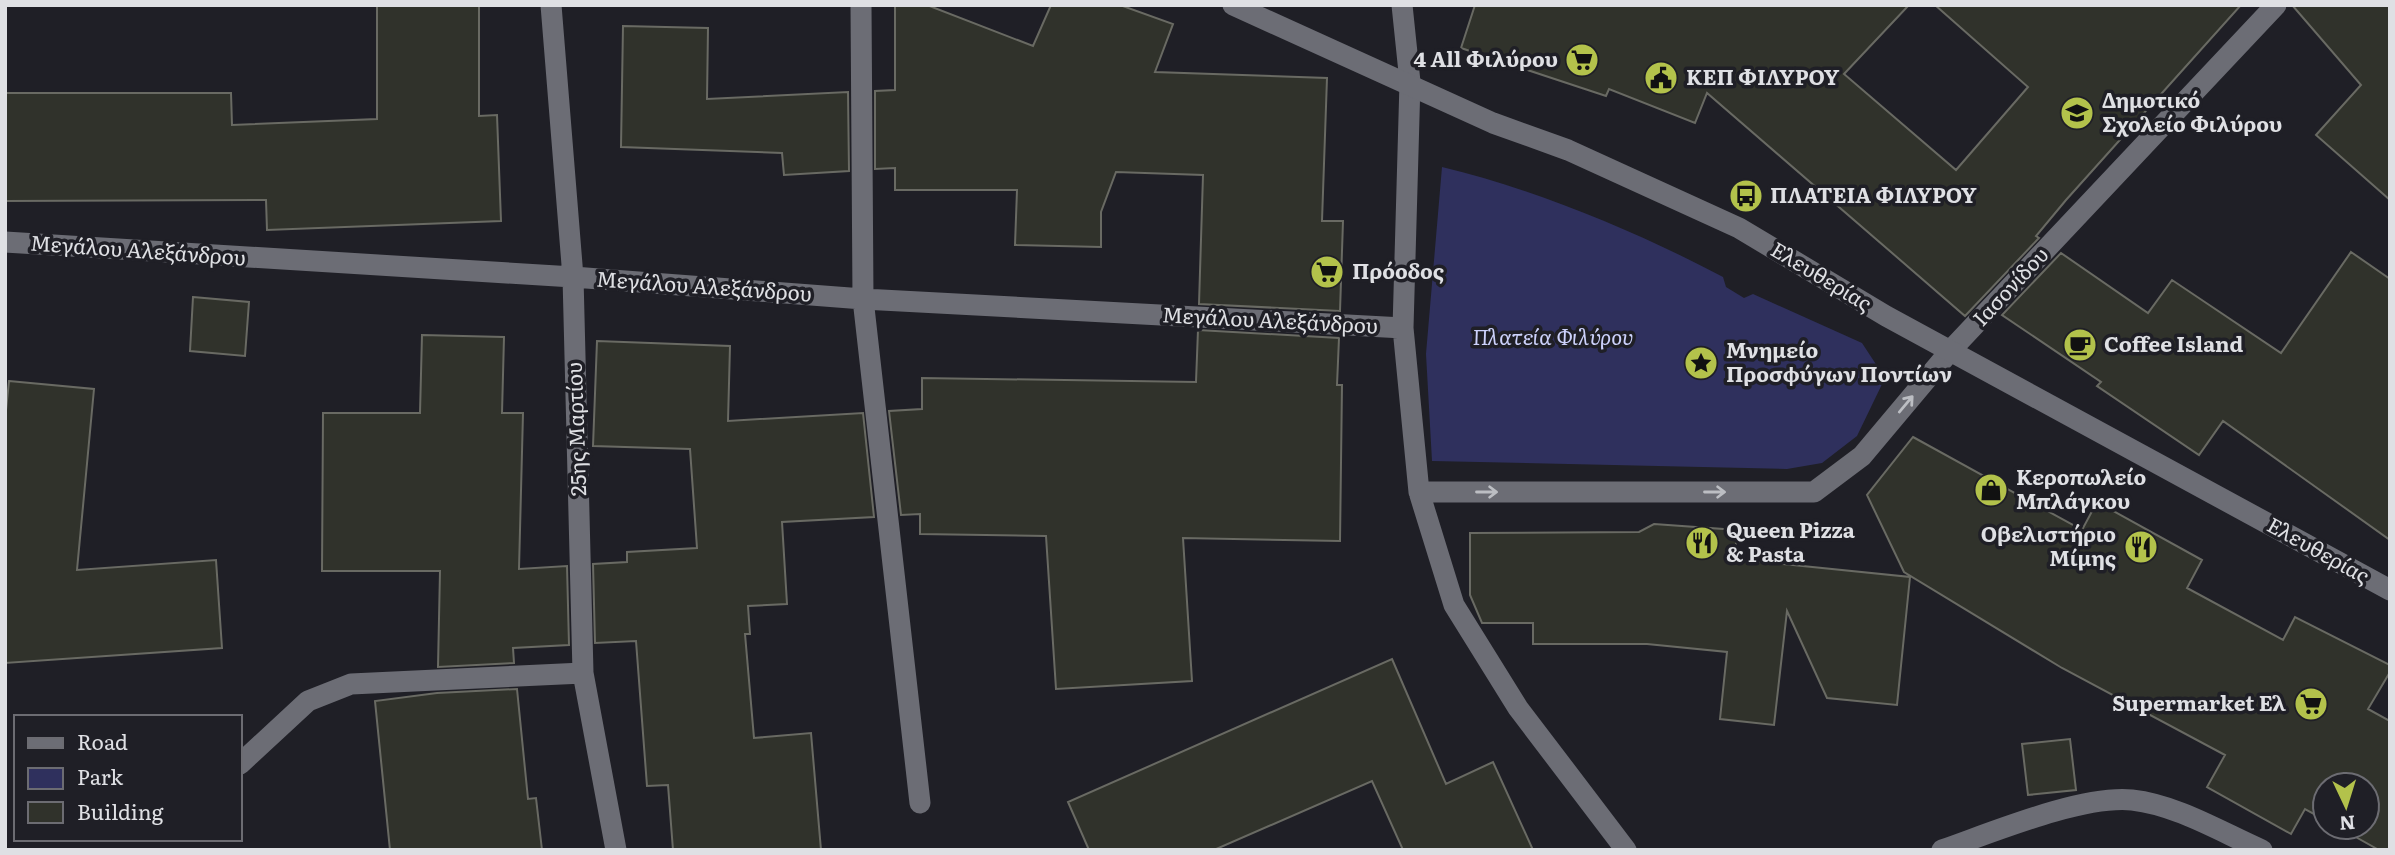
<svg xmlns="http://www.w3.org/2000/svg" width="2395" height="855" font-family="Literata,serif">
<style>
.green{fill:#2f305d}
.building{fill:#30322b;stroke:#696a63;stroke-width:2}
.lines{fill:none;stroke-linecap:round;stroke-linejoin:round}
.street{stroke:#6c6d75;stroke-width:21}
.secondary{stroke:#6c6d75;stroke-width:21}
.oneway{stroke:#bcbec3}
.labels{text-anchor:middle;stroke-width:7;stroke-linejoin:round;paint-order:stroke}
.poi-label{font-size:21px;font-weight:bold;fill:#dfe0e4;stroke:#1f1f26;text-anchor:start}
.street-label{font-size:21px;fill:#dfe0e4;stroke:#1f1f26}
.park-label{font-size:21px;font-style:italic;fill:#cdd2fc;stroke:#1f1f26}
</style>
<rect width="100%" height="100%" fill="#1f1f26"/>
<path class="green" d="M 1442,167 C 1535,189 1638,232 1723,277 L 1726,287 L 1744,298 L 1753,294 L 1862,343 L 1885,378 L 1857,436 L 1822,463 L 1787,469 L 1432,461 L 1426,354 Z"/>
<path class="building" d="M 377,5 L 479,5 L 479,116 L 497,115 L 501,221 L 267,230 L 266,200 L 5,201 L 5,93 L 231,93 L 232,125 L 377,119 Z
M 895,5 L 927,5 L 1033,46 L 1051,5 L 1120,5 L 1173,24 L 1155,72 L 1327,78 L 1322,221 L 1343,221 L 1340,311 L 1199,304 L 1203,175 L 1116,172 L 1101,212 L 1101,247 L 1015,245 L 1017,190 L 895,190 L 895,168 L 875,169 L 875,91 L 895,90 Z
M 1475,5 L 1909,5 L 1844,74 L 1956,170 L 2028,87 L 1935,5 L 2241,5 L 2066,200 L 2036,236 L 2039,238 L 1965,316 L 1707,93 L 1695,123 L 1609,89 L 1606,96 L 1461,48 Z
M 2292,5 L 2390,5 L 2390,200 L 2316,135 L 2361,85 Z
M 623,26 L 708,28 L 707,99 L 848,92 L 849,171 L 784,175 L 782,153 L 621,147 Z
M 2351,252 L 2390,279 L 2390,540 L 2223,421 L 2199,455 L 2097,386 L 2101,382 L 2002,315 L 2061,253 L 2148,313 L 2172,280 L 2281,353 Z
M 193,297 L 249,302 L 245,356 L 190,351 Z
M 1198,330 L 1339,338 L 1337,385 L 1342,385 L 1340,541 L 1183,538 L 1192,681 L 1056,689 L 1046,536 L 920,534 L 920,514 L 901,515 L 889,411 L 922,409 L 922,378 L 1196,382 Z
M 422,335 L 504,337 L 502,413 L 523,413 L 519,569 L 567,566 L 569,645 L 513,648 L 514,663 L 438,667 L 440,571 L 322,571 L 323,413 L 420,413 Z
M 597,341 L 730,346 L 728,421 L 863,413 L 874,517 L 782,522 L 787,604 L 748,606 L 750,634 L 745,634 L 754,738 L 811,733 L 821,850 L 673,850 L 668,785 L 647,786 L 636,641 L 595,643 L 593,564 L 627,562 L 627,552 L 697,548 L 690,449 L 593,446 Z
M 9,381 L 94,389 L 77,570 L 216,560 L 222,648 L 5,663 L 5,420 Z
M 1913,437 L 2082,530 L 2097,502 L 2202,560 L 2187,588 L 2283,640 L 2295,617 L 2390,665 L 2390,672 L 2368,709 L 2390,721 L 2390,850 L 2379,850 L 2338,827 L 2367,827 L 2367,785 L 2325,785 L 2325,820 L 2305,809 L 2291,834 L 2207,787 L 2225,755 L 2062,668 L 1904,572 L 1867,495 Z
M 1654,524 L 1737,530 L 1735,559 L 1910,577 L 1897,705 L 1827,698 L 1787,611 L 1774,725 L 1720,719 L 1727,652 L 1647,644 L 1533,644 L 1533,623 L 1482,623 L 1470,595 L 1470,533 L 1639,532 Z
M 1392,659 L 1446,784 L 1493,762 L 1533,850 L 1403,850 L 1372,781 L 1214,850 L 1089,850 L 1068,802 Z
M 517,689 L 528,799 L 536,798 L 542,850 L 390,850 L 375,701 L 437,693 Z
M 2070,739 L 2076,790 L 2028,795 L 2022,744 Z"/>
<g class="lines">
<path class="street" d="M 551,5 L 573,277 L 583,673 L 616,850
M 861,5 L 863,299 L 920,803
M 1402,5 L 1410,82 L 1403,328 L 1419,492 L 1454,605 L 1518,708 L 1626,850
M 5,242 L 573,277 L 863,299 L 1403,328
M 1419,492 L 1814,492 L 1862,456 L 1951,350 L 2276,5
M 240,764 L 308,701 L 351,684 L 583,673
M 1942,850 C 1991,833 2081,795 2132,800 C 2177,805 2221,832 2262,850"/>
<path class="secondary" d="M 1233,5 L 1493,123 L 1568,150 L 1739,228 L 1886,316 L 2390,590"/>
</g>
<defs><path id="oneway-shaft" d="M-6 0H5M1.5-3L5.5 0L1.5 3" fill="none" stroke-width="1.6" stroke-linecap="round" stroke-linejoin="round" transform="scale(1.75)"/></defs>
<g class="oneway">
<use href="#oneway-shaft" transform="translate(1906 404) rotate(-50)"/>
<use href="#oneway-shaft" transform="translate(1487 492)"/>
<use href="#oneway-shaft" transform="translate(1715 492)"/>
</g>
<defs>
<symbol id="supermarket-disc" viewBox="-11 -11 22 22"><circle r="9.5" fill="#b3c24b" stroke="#1f1f26"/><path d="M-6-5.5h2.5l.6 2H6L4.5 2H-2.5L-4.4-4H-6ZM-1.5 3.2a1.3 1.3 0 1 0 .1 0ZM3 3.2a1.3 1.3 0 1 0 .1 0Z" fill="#111"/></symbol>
<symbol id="civic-disc" viewBox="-11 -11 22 22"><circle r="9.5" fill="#b3c24b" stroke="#1f1f26"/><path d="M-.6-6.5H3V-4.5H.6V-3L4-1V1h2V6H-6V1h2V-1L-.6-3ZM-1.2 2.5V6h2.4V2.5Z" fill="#111"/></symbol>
<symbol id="school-disc" viewBox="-11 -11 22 22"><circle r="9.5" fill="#b3c24b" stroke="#1f1f26"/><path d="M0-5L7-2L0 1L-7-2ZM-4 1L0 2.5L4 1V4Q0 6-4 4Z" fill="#111"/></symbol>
<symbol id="bus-disc" viewBox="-11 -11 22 22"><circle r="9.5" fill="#b3c24b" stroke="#1f1f26"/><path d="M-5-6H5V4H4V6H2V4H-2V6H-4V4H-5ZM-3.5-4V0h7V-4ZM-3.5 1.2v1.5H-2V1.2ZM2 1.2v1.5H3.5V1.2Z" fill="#111"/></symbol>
<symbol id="cafe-disc" viewBox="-11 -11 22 22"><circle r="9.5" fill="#b3c24b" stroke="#1f1f26"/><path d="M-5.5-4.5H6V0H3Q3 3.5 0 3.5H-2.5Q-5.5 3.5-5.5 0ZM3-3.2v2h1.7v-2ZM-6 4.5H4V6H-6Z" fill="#111"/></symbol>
<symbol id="sight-disc" viewBox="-11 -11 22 22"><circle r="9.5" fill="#b3c24b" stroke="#1f1f26"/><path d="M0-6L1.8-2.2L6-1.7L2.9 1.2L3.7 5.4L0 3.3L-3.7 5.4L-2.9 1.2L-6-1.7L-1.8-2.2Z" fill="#111"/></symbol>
<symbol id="shop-disc" viewBox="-11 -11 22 22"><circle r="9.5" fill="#b3c24b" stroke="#1f1f26"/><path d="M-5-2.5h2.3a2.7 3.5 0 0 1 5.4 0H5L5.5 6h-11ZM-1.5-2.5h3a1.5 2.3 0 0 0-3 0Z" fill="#111"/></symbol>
<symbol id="restaurant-disc" viewBox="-11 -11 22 22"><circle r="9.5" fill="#b3c24b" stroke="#1f1f26"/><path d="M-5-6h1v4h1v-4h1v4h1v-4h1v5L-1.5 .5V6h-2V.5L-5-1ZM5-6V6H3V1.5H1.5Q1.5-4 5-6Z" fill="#111"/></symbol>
</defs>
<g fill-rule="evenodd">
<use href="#supermarket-disc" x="1563" y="41" width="38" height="38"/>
<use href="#civic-disc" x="1642" y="59" width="38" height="38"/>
<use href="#school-disc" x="2058" y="94" width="38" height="38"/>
<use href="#bus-disc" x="1727" y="177" width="38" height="38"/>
<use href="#supermarket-disc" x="1308" y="253" width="38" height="38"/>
<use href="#cafe-disc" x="2061" y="326" width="38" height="38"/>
<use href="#sight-disc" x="1682" y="344" width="38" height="38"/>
<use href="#shop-disc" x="1972" y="471" width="38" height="38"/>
<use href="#restaurant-disc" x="1683" y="524" width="38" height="38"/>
<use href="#restaurant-disc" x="2122" y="528" width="38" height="38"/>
<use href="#supermarket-disc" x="2292" y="685" width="38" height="38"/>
</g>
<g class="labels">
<g class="poi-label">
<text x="1558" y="67" text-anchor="end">4 All Φιλύρου</text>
<text x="1686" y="85">ΚΕΠ ΦΙΛΥΡΟΥ</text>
<text x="2102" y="108">Δημοτικό<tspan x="2102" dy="24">Σχολείο Φιλύρου</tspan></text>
<text x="1770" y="203">ΠΛΑΤΕΙΑ ΦΙΛΥΡΟΥ</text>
<text x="1352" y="279">Πρόοδος</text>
<text x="2104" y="352">Coffee Island</text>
<text x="1726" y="358">Μνημείο<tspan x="1726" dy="24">Προσφύγων Ποντίων</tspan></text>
<text x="2016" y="485">Κεροπωλείο<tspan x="2016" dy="24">Μπλάγκου</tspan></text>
<text x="1726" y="538">Queen Pizza<tspan x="1726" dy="24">&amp; Pasta</tspan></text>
<text x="2116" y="542" text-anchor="end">Οβελιστήριο<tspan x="2116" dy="24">Μίμης</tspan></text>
<text x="2286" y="711" text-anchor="end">Supermarket Ελ</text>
</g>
<g class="street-label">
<text transform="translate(138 251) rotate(4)" y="7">Μεγάλου Αλεξάνδρου</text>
<text transform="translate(1821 277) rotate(31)" y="7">Ελευθερίας</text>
<text transform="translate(704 287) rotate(4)" y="7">Μεγάλου Αλεξάνδρου</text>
<text transform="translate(2011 287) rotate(-47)" y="7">Ιασονίδου</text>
<text transform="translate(1270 321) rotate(3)" y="7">Μεγάλου Αλεξάνδρου</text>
<text transform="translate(577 429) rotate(-92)" y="7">25ης Μαρτίου</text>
<text transform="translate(2318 551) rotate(29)" y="7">Ελευθερίας</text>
</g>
<g class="park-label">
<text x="1553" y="345">Πλατεία Φιλύρου</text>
</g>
</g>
<rect width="2395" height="855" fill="none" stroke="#dfe0e4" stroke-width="14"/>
<rect x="14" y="715" width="228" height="126" fill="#1f1f26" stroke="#6c6c72" stroke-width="2"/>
<rect x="28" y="738" width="35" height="10" fill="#6c6d75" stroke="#6c6c72" stroke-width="2"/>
<text x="77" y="750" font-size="21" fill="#dfe0e4">Road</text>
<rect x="28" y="768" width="35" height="21" fill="#2f305d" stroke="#6c6c72" stroke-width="2"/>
<text x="77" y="785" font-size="21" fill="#dfe0e4">Park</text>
<rect x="28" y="802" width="35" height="21" fill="#30322b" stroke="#6c6c72" stroke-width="2"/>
<text x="77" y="820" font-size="21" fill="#dfe0e4">Building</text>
<g transform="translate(2346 806) rotate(176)"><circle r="33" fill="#1f1f26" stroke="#6c6c72" stroke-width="2"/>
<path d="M0-5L12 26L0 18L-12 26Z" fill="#b3c24b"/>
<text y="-10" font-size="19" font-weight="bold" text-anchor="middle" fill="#dfe0e4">N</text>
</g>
</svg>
